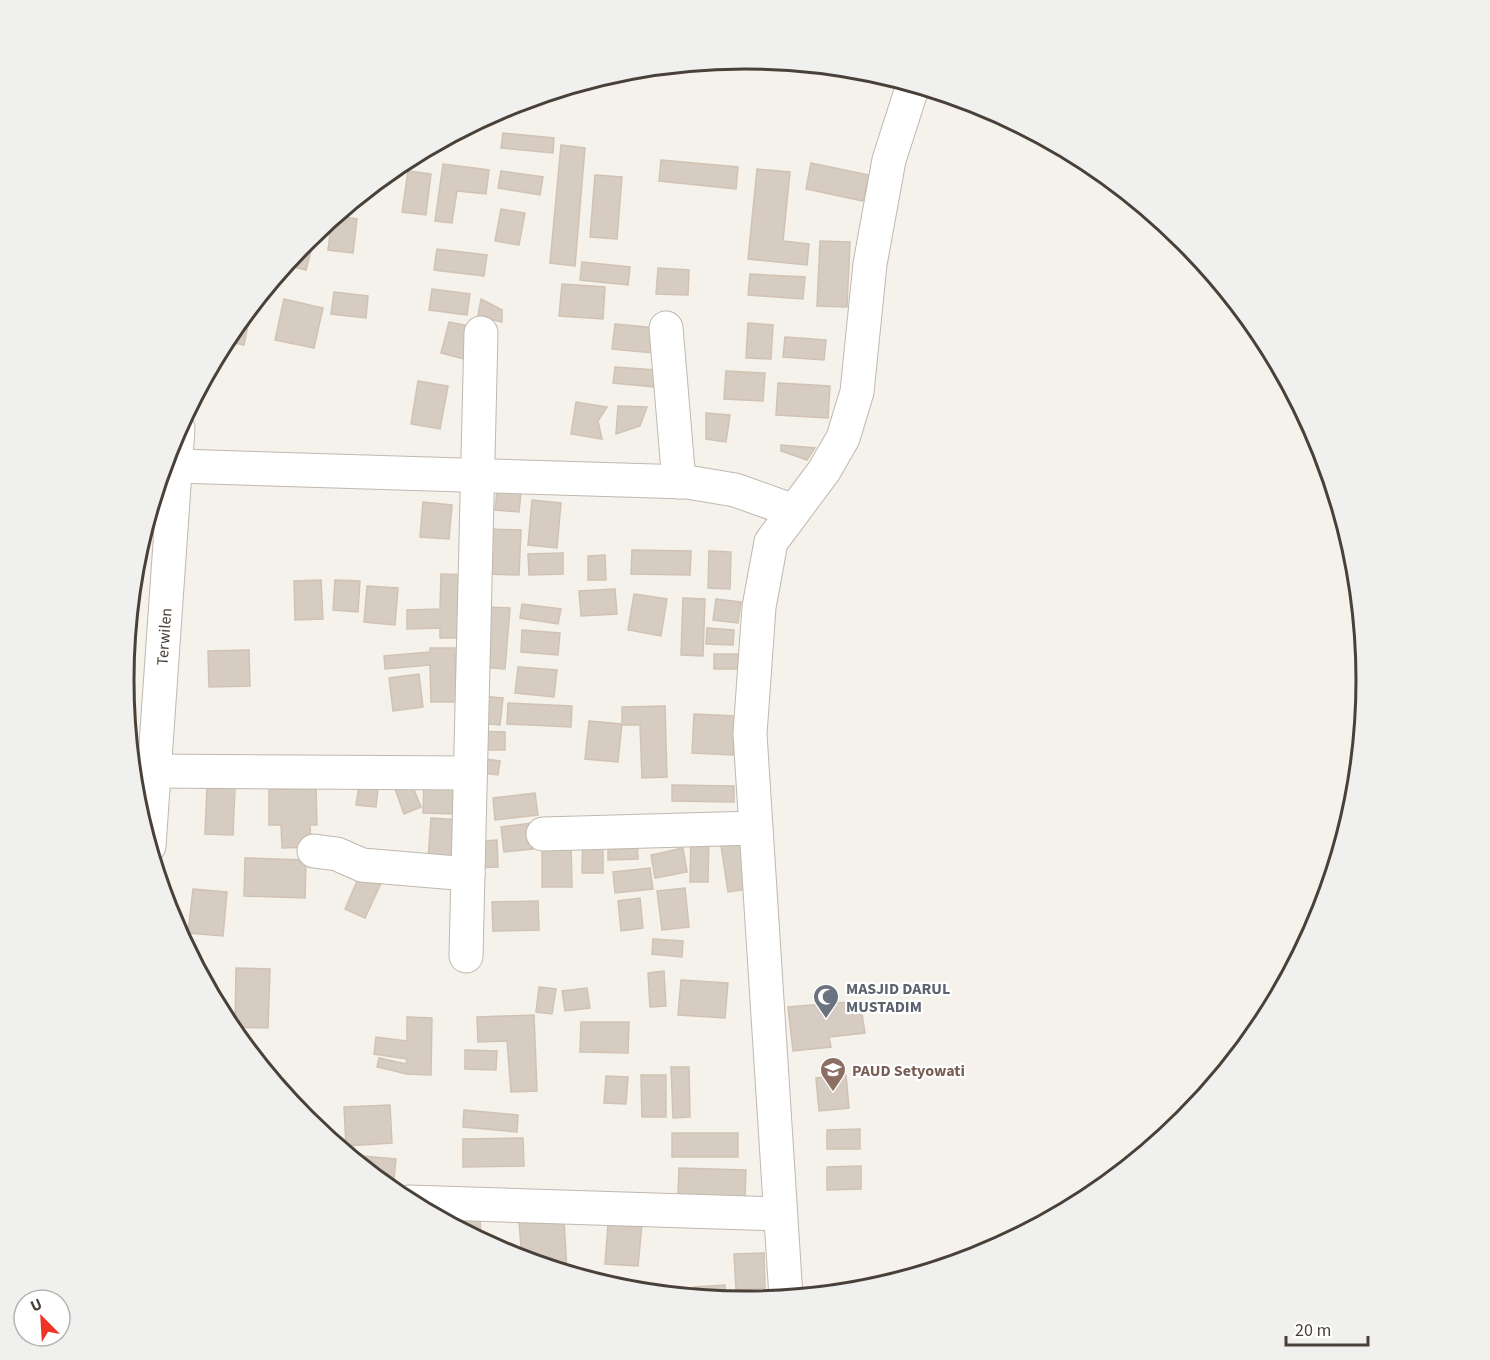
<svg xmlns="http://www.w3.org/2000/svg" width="1490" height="1360" font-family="'Source Sans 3',sans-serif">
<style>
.building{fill:#d6ccc1;stroke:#d1c3b4;stroke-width:1.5}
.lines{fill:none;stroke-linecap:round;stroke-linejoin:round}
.minor-casing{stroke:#c0b8ae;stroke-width:35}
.minor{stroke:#fff;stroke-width:33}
.labels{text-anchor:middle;stroke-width:4.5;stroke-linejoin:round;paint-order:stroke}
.street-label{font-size:16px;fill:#494139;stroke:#fff}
.worship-label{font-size:16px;font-weight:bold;fill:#5b616d;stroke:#fff;text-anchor:start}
.education-label{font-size:16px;font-weight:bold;fill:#785e54;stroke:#fff;text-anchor:start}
.rim{fill:none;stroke:#494139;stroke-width:3}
</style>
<rect width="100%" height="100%" fill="#f5f1eb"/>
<path class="building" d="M 761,60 L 784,62 L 782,70 L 760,65 Z
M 819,67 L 867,71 L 874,73 L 874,75 Z
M 503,133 L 554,138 L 553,153 L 501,148 Z
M 561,145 L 585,148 L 575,266 L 550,263 Z
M 661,160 L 738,167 L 736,189 L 659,181 Z
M 811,163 L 869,175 L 863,201 L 806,189 Z
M 443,164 L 489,170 L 486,194 L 457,191 L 452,223 L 435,221 Z
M 757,169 L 790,172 L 783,241 L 809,244 L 807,265 L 748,259 Z
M 408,171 L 431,174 L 426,215 L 402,212 Z
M 501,171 L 543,177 L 540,195 L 498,188 Z
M 595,175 L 622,177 L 617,239 L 590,237 Z
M 501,209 L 525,213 L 519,245 L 495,241 Z
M 336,216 L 357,219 L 353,253 L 328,250 L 332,219 Z
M 305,241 L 313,243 L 306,270 L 286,265 Z
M 820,241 L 850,242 L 847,307 L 817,306 Z
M 437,249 L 487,255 L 484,276 L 434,270 Z
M 582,262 L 630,267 L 628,285 L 580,280 Z
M 658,268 L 689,270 L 688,295 L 656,294 Z
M 750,274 L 805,277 L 803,299 L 748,295 Z
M 562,284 L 605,287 L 603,319 L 559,316 Z
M 432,289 L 470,294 L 467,315 L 429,310 Z
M 334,292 L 368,296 L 366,318 L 331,314 Z
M 284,299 L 323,308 L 314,348 L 275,340 Z
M 481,299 L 502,310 L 502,322 L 478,316 Z
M 252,306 L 244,345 L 225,341 L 228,334 Z
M 449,322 L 480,328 L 472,361 L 441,353 Z
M 748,323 L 773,325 L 771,359 L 746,358 Z
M 615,324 L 657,328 L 654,353 L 612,349 Z
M 785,337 L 826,340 L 824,360 L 783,357 Z
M 615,367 L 656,370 L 654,387 L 613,383 Z
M 726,371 L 765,373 L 763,401 L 724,399 Z
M 418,381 L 448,386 L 440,429 L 411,424 Z
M 778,383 L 830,386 L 828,418 L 776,415 Z
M 576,402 L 607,407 L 598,421 L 602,439 L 571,434 Z
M 618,406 L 647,407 L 640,426 L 616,434 Z
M 706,413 L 730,415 L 726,442 L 706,439 Z
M 781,445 L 815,448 L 807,460 L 781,451 Z
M 498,481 L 522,483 L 519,512 L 495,510 Z
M 532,500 L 561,503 L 557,548 L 528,545 Z
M 423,502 L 452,505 L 449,539 L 420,537 Z
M 145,529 L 148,529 L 145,557 L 136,556 Z
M 488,529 L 521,530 L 519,575 L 486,574 Z
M 632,550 L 691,551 L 690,575 L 631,574 Z
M 709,551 L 731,552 L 730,589 L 708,588 Z
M 563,553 L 563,574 L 529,575 L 528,554 Z
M 605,555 L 606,580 L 588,580 L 588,556 Z
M 441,574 L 468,575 L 467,638 L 440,638 L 440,628 L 407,629 L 407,610 L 440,609 Z
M 321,580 L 323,619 L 295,620 L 294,581 Z
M 335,580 L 360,581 L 358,612 L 333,610 Z
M 367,586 L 398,588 L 395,625 L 364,622 Z
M 615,589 L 617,614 L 581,616 L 579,591 Z
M 634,594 L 667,599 L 661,636 L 628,630 Z
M 683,598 L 705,599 L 703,656 L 681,655 Z
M 716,599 L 741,602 L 738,623 L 713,620 Z
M 522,604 L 561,609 L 558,624 L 520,618 Z
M 485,607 L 510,608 L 505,669 L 481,667 Z
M 707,628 L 734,630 L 733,645 L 706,644 Z
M 522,630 L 560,633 L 558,655 L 521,652 Z
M 430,648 L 455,648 L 456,702 L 431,702 L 430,665 L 385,669 L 384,656 L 430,652 Z
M 249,650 L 250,686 L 209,687 L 208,651 Z
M 714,654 L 739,654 L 739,669 L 714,669 Z
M 518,667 L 557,670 L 554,697 L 515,693 Z
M 419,674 L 423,707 L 393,711 L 389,678 Z
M 481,696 L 503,698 L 500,725 L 478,723 Z
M 508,703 L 572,706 L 571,727 L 507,724 Z
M 665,706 L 667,777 L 642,778 L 640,725 L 622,725 L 622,707 Z
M 694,714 L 735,716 L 733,755 L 692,753 Z
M 589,721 L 622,724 L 618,762 L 585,759 Z
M 473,731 L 505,732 L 505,750 L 473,750 Z
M 486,759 L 500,761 L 498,775 L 484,773 Z
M 424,780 L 459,780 L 458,814 L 423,813 Z
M 411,782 L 421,807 L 404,814 L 395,789 Z
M 672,785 L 734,786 L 734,802 L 672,801 Z
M 359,786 L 378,789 L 376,807 L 356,805 Z
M 207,787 L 235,788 L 233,835 L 205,834 Z
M 269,789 L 316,789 L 317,825 L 310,825 L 311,847 L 282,848 L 281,825 L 269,825 Z
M 535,793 L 538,815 L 495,820 L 493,798 Z
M 431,818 L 461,820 L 458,862 L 428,860 Z
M 531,823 L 533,849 L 504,852 L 501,827 Z
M 603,835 L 603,873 L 582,873 L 583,836 Z
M 691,836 L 709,836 L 708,882 L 690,882 Z
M 740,836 L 748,889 L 728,892 L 720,839 Z
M 608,838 L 637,838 L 638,859 L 608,860 Z
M 497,840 L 498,867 L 473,868 L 471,842 Z
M 542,844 L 571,844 L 572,887 L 542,887 Z
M 683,848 L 687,872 L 655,878 L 651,855 Z
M 245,858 L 306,860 L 305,898 L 244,896 Z
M 650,868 L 653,889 L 615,893 L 613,872 Z
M 361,872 L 382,881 L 365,918 L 345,909 Z
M 685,888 L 689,927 L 662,930 L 657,891 Z
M 193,889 L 227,892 L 223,936 L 188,933 Z
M 640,898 L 643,928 L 621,931 L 618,901 Z
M 538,901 L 539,930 L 493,931 L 492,902 Z
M 653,939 L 683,941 L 682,957 L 652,954 Z
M 236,968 L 270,969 L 268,1028 L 235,1027 Z
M 664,971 L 666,1006 L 650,1007 L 648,973 Z
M 681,980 L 728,983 L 725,1018 L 678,1015 Z
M 539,987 L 556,989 L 552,1014 L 536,1012 Z
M 587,988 L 590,1008 L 565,1011 L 562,991 Z
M 860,1001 L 865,1033 L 829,1037 L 831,1047 L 793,1051 L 788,1007 Z
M 534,1015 L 537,1091 L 511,1092 L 507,1041 L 478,1042 L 477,1017 Z
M 407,1017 L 432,1018 L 431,1075 L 407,1074 L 377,1067 L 379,1058 L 406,1064 L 407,1059 L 374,1054 L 376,1037 L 407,1041 Z
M 581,1022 L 629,1022 L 628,1053 L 580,1052 Z
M 465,1050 L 497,1051 L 496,1070 L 465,1069 Z
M 671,1067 L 689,1067 L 690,1117 L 673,1118 Z
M 641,1075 L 666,1075 L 666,1117 L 642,1117 Z
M 846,1075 L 849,1108 L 819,1111 L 816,1078 Z
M 606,1076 L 628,1077 L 626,1104 L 604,1103 Z
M 390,1105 L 392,1143 L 346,1146 L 344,1107 Z
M 464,1110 L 518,1115 L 517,1132 L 463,1127 Z
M 860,1129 L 860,1149 L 827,1149 L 827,1130 Z
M 672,1133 L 738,1133 L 738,1157 L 672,1157 Z
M 523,1138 L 524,1166 L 463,1167 L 463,1139 Z
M 350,1155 L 396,1159 L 393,1189 L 389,1188 Z
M 861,1166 L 861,1189 L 827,1190 L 827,1167 Z
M 679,1168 L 746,1170 L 745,1197 L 678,1195 Z
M 609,1211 L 643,1214 L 638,1266 L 605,1264 Z
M 480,1216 L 481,1240 L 448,1222 L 448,1217 Z
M 564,1219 L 567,1272 L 522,1259 L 519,1222 Z
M 764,1253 L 765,1288 L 736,1290 L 734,1254 Z
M 725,1285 L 726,1300 L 694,1296 L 694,1287 Z"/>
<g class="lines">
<defs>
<g id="minor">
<path d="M 666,328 L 679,482"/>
<path d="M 177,466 L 687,482 L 735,490 L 794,511"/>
<path d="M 154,771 L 470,773"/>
<path d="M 543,834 L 755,828"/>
<path id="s1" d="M 149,846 L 178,428"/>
<path d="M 314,851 L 337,854 L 362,865 L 468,874"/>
<path d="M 466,956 L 481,333"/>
<path d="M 409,1202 L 780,1214"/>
<path d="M 786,1297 L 750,734 L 759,607 L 771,542 L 824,471 L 843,438 L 857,392 L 870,264 L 889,160 L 913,85"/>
</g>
</defs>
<use href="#minor" class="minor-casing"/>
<use href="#minor" class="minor"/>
</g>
<defs>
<symbol id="mosque-pin" viewBox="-11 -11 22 30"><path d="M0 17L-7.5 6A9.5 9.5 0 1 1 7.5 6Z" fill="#6b7280" stroke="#fff"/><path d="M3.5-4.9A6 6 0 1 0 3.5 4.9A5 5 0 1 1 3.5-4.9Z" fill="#fff"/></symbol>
<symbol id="school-pin" viewBox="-11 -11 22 30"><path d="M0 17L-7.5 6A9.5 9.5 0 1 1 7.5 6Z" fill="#8d6e63" stroke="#fff"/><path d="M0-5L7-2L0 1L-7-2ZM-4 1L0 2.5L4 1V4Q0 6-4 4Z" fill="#fff"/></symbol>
</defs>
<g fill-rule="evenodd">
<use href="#mosque-pin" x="811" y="982" width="30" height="40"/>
<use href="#school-pin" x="818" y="1055" width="30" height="40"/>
</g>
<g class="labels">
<g class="street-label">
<text dy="6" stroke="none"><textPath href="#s1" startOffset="210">Terwilen</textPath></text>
</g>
<g class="worship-label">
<text x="846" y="994">MASJID DARUL<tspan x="846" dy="18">MUSTADIM</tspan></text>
</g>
<g class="education-label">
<text x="852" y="1076">PAUD Setyowati</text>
</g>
</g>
<path d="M0 0H1490V1360H0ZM134 680a611 611 0 1 1 1222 0a611 611 0 1 1-1222 0Z" fill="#f0f0ef" fill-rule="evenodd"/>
<path class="rim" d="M134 680a611 611 0 1 1 1222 0a611 611 0 1 1-1222 0Z"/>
<g transform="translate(42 1318) rotate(336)"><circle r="28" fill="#ffffff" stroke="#b6b3b0" stroke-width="1.5"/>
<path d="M0-4.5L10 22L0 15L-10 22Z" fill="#f03326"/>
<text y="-9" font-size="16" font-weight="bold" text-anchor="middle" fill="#494139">U</text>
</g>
<path d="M1286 1336v9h82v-9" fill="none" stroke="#494139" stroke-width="3"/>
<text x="1295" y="1336" font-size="18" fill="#494139" stroke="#ffffff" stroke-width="4.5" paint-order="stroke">20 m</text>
</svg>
